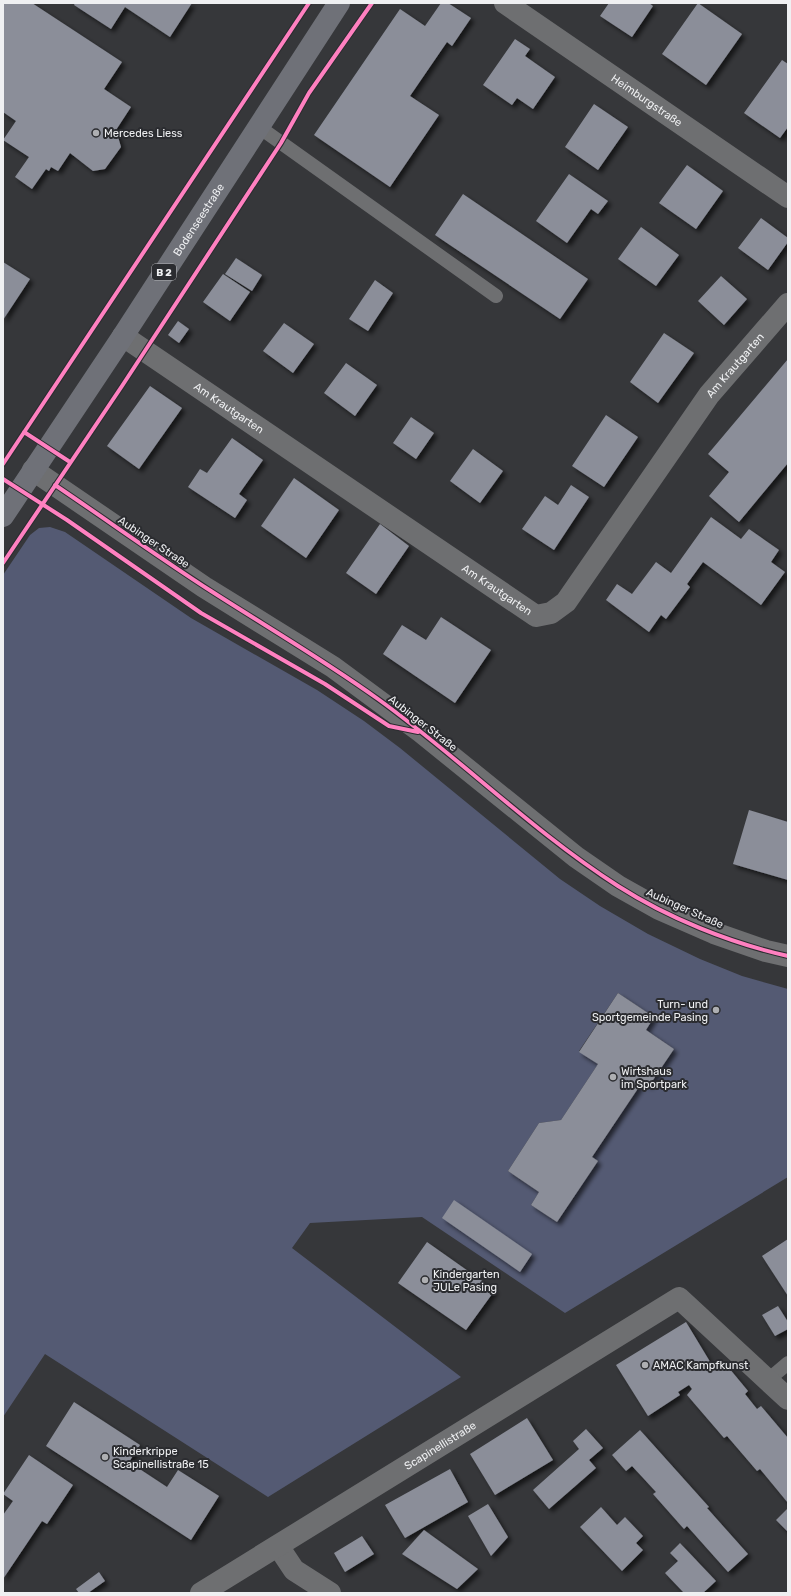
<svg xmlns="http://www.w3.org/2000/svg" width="791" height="1596" font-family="Rubik,sans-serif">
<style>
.green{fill:#545a73;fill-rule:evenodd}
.building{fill:#8b8e99;filter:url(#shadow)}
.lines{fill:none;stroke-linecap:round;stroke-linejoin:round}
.service{stroke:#6e6f71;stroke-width:14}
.minor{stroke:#6e6f71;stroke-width:22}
.secondary{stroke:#6e6f71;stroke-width:22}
.primary{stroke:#6f7178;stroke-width:22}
.cycleway-casing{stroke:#2b2c30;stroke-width:6}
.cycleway{stroke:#ff80c0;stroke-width:4}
.poi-dot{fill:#aeafb2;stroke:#2b2c30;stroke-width:1.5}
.labels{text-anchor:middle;stroke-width:4;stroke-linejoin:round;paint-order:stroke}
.shield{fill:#2b2c30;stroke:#b4b5b8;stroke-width:1}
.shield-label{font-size:10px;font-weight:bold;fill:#eff0f2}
.street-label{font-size:11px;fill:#eff0f2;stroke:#2b2c30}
.poi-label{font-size:11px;fill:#eff0f2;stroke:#2b2c30;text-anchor:start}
</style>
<defs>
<filter id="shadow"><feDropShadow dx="3.5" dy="3.5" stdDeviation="2" flood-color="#0009"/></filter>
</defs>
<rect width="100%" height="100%" fill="#36373a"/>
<path class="green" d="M 50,527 L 65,532 L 191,618 L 317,690 L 364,721 L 400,748 L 560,879 L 600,906 L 648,934 L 700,959 L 742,976 L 788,989 L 788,1177 L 565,1313 L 422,1217 L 310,1223 L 292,1248 L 461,1377 L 268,1497 L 45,1354 L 3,1417 L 3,575 L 30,535 L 39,528 ZM 618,993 L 654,1017 L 646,1030 L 674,1049 L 650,1085 L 643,1081 L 592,1157 L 598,1161 L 557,1222 L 531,1205 L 539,1192 L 508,1171 L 539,1123 L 561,1120 L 598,1064 L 579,1051 Z"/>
<path class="building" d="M 3,3 L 32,3 L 122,62 L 104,89 L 131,107 L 116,130 L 121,147 L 105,169 L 93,171 L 70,153 L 58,171 L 51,167 L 49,171 L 46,169 L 32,189 L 15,177 L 29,157 L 3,140 L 16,121 L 3,112 Z
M 75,3 L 192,3 L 170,37 L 125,7 L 111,29 L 74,5 Z
M 441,3 L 448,3 L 471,18 L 452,46 L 447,42 L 410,96 L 439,115 L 390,187 L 314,135 L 400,9 L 425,26 Z
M 609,3 L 649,3 L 653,6 L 632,37 L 600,16 Z
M 698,3 L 742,34 L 706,85 L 662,54 Z
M 515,39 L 530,49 L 525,56 L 555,77 L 533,109 L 517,98 L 512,105 L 483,85 Z
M 782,60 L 788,64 L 788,127 L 780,138 L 744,113 Z
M 594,104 L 628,127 L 598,170 L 565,147 Z
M 687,165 L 723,191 L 696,229 L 659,203 Z
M 569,174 L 608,201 L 598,214 L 591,209 L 567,243 L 536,221 Z
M 463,194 L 588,279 L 560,319 L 435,235 Z
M 761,218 L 788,238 L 788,242 L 768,270 L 738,248 Z
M 641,227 L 679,255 L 656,286 L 618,259 Z
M 236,258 L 262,275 L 252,291 L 225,274 Z
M 3,262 L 30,279 L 3,320 Z
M 223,274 L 250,292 L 230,321 L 203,302 Z
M 721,276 L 747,299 L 724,325 L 698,301 Z
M 375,280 L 393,293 L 368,331 L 349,319 Z
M 178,321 L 189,329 L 179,343 L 168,335 Z
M 284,323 L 314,344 L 293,373 L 263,351 Z
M 664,333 L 694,353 L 658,403 L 630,382 Z
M 788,359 L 788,463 L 739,522 L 709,496 L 729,472 L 708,454 Z
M 346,363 L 377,385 L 355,416 L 324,393 Z
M 150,386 L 182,408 L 139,469 L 107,446 Z
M 606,415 L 638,437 L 604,487 L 572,466 Z
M 411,417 L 434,433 L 416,459 L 393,443 Z
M 232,438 L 263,460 L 239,494 L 247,500 L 235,518 L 188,487 L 200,469 L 207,473 Z
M 473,449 L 503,471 L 480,503 L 450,481 Z
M 294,478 L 339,510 L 306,558 L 261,526 Z
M 571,485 L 589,497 L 554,550 L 522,529 L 545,496 L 558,505 Z
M 711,517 L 741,539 L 749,529 L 779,550 L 771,562 L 785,572 L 761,605 L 703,562 L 687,584 L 690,587 L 666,619 L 661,615 L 649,632 L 606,600 L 617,584 L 632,594 L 656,562 L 671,573 Z
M 380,524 L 409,546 L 376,594 L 346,573 Z
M 441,617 L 491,650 L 455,703 L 383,654 L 402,625 L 426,640 Z
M 749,810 L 788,822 L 788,880 L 733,864 Z
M 618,993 L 654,1017 L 646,1030 L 674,1049 L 649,1086 L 643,1081 L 592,1157 L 598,1161 L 557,1222 L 531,1205 L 539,1192 L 508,1171 L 539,1123 L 561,1120 L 598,1064 L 579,1052 Z
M 454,1200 L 532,1254 L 520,1272 L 442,1218 Z
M 788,1239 L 788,1296 L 762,1256 Z
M 427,1242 L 495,1290 L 466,1330 L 398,1283 Z
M 778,1306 L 788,1322 L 788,1329 L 775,1336 L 762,1315 Z
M 686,1322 L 715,1370 L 724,1362 L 748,1391 L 745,1394 L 757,1409 L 761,1406 L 788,1438 L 788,1503 L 760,1469 L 757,1471 L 727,1436 L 724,1438 L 687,1395 L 692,1389 L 689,1385 L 678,1392 L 680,1395 L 648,1416 L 616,1365 Z
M 74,1402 L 140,1445 L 129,1462 L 167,1487 L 178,1470 L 219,1496 L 191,1540 L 46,1446 Z
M 527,1418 L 553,1460 L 495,1495 L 470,1454 Z
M 586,1429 L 603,1448 L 589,1460 L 596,1468 L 549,1509 L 533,1490 L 579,1449 L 573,1441 Z
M 640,1430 L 709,1507 L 707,1508 L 748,1554 L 728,1572 L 687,1526 L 684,1529 L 653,1494 L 656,1492 L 632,1466 L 626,1471 L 612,1455 Z
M 29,1455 L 73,1485 L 47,1524 L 42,1521 L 3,1579 L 3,1515 L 13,1501 L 3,1494 Z
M 450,1469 L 468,1502 L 405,1538 L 385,1505 Z
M 488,1504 L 508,1537 L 491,1556 L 468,1516 Z
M 601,1507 L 617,1525 L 625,1517 L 643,1536 L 636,1543 L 643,1550 L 622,1571 L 580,1527 Z
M 788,1508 L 788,1532 L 776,1520 Z
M 424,1530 L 478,1569 L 457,1589 L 402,1554 Z
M 362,1536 L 374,1554 L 345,1572 L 334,1553 Z
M 680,1543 L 716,1581 L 703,1593 L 684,1593 L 665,1573 L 678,1561 L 670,1553 Z
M 99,1572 L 105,1581 L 88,1593 L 79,1593 L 76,1589 Z"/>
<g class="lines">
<path class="service" d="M 259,127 L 496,296
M 768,1380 L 788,1363"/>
<g class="minor">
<path id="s1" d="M 505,3 L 788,197"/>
<path id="s2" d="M 123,336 L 536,616 L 551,613 L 566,602 L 709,395 L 788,304"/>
<path d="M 278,1546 L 294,1570 L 330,1593"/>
<path id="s3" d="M 201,1593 L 679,1298 L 788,1399"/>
</g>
<path class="secondary" d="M 33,470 L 204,587 L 333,667 L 421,732 L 576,857 L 618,886 L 659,909 L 714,933 L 766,951 L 788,956"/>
<path class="primary" id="s4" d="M 3,516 L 123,336 L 339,3"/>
<defs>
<path id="cycleway" d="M 24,432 L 70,462
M 3,464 L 309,3
M 3,479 L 67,520 L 201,613 L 325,684 L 389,726 L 418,732
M 55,485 C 107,520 158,557 211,591 C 267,627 324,660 378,699 C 460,758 532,831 618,886 C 668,918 730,943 788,956
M 3,563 L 122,386 L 281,143 L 309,93 L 372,3"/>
</defs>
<use href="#cycleway" class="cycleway-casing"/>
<use href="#cycleway" class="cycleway"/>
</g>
<g class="poi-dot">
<circle cx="96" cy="133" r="4"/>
<circle cx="716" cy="1010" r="4"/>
<circle cx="613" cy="1077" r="4"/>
<circle cx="425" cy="1280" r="4"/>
<circle cx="645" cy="1365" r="4"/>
<circle cx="105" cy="1457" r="4"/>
</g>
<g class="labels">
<rect class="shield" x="152" y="264" width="24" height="16" rx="3"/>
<g class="shield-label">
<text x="164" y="276">B 2</text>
</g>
<g class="street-label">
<text dy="4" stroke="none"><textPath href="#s1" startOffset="172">Heimburgstraße</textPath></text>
<text dy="4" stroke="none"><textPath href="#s4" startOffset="355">Bodenseestraße</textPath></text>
<text dy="4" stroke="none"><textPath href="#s2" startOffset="824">Am Krautgarten</textPath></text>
<text dy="4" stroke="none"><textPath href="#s2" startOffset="128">Am Krautgarten</textPath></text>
<text transform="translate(154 542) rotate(34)" y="4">Aubinger Straße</text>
<text dy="4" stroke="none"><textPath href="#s2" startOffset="452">Am Krautgarten</textPath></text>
<text transform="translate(423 723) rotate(38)" y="4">Aubinger Straße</text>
<text transform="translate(685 908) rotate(24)" y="4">Aubinger Straße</text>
<text dy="4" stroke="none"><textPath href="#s3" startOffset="281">Scapinellistraße</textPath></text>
</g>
<g class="poi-label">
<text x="104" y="137">Mercedes Liess</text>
<text x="708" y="1008" text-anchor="end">Turn- und<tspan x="708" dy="13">Sportgemeinde Pasing</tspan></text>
<text x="621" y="1075">Wirtshaus<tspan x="621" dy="13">im Sportpark</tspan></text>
<text x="433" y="1278">Kindergarten<tspan x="433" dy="13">JULe Pasing</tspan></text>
<text x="653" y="1369">AMAC Kampfkunst</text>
<text x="113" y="1455">Kinderkrippe<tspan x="113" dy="13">Scapinellistraße 15</tspan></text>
</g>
</g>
<rect width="791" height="1596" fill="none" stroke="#eff0f2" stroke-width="8"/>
</svg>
